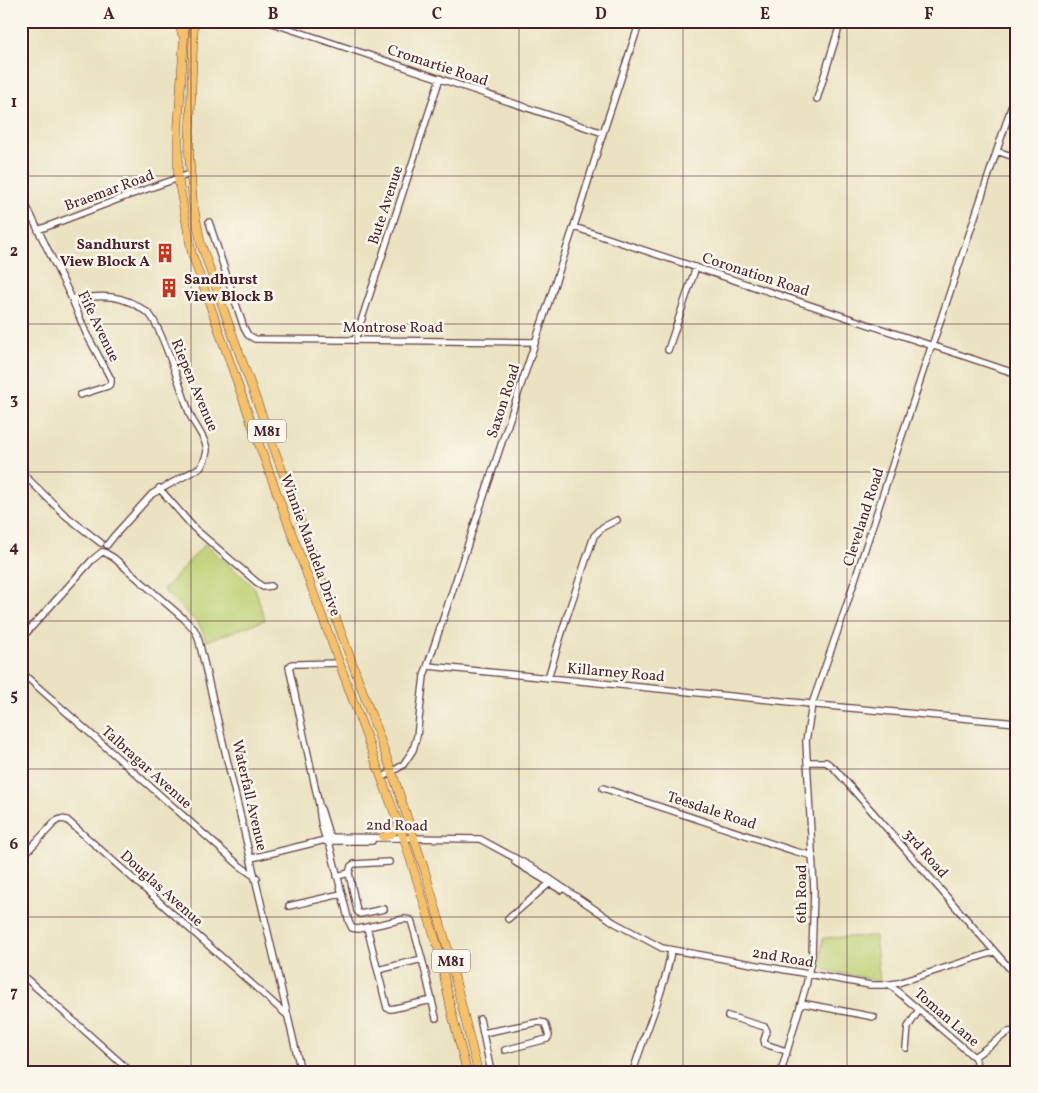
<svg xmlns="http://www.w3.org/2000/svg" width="1038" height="1093" font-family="Vollkorn,serif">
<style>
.green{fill:#bdd073;stroke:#84784f}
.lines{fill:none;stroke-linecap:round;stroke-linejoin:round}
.minor-casing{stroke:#623c41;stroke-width:8}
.major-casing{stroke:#623c41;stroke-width:9}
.minor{stroke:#fff;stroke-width:5.5}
.major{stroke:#f5c16b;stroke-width:8}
.grid{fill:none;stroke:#4a1f2b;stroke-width:1;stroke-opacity:0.55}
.labels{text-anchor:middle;stroke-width:5;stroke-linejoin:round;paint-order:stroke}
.shield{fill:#fbf7ec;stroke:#7f6065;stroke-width:1}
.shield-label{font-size:14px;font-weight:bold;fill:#4a1f2b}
.street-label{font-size:15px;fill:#4a1f2b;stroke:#fbf7ec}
.poi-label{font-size:15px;font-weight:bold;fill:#4a1f2b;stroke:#fbf7ec;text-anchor:end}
.neatline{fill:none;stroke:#4a1f2b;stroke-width:2}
.grid-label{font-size:16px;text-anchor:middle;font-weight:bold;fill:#4a1f2b}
</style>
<rect width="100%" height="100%" fill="#fbf7ec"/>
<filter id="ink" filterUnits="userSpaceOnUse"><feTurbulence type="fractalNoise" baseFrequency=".02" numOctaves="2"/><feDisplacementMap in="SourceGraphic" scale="10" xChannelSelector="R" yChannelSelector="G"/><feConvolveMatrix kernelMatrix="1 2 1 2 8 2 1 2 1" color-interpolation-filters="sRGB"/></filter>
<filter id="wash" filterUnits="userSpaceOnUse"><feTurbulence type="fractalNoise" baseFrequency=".0096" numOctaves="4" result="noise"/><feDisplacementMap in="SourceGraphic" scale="20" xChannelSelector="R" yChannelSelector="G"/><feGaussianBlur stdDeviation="1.12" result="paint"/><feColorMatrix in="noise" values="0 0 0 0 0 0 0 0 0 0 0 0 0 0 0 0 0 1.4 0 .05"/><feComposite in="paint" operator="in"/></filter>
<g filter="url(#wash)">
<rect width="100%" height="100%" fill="#eae2c0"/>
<path class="green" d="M 205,544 L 255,588 L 265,620 L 207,641 L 199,624 L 163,590 Z
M 875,936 L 880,981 L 825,970 L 820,965 L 823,938 Z"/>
</g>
<g filter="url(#ink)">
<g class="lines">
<defs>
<path id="minor" d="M 266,21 L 603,133
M 817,99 L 841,21
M 997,151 L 1017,158
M 21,195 L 72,299 L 86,333 L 111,379 L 111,383 L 108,386 L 80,395
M 209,222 L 244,328 L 248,335 L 255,339 L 535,342
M 574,227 L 930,345
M 38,230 L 127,196 L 190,174
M 72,299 C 102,295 122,293 148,313 C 159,320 184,398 190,415 C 195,426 205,437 207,449 C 207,456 204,461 201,467 L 152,494 L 114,536 L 107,545
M 355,340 L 440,78
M 933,343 L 1017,90
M 930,345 L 931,347 L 934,346 L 1017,374
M 668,350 L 696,267
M 21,472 L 65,515 L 101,543
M 159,488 L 194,528 L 260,585 L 263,587 L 271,586
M 104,552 L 114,558 L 183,618 L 194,629 L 198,637 L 301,1072
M 21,639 L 92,560 L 102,552
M 340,663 L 298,664 L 292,664 L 289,667 L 319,805 C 320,818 322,835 330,846 L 349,922 L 352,928 L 358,929 L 404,919 L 411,920 L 422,959 L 436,1018
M 428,666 L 811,704
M 21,672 L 240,866 L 257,878
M 548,678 L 567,616 L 594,536 L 603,527 L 617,520
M 813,701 L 845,610 L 931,347
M 817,705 L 1017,723
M 807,762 L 826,762 L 834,768 L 1017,977
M 382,778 L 403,765 L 413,750 L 417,736 L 424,676 L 579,211 L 603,133 L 640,21
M 603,788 L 794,851 L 813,856
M 321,809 L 330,838
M 324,841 L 372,841
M 21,858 L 56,821 L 61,819 L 67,820 L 288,1016
M 252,858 L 321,841 L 330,837 L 480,839 L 537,870 L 615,923 L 662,948 L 870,985 L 884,985 L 898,983 L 994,952
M 515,862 L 561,890
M 349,873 L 357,911 L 360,914 L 384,909
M 337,876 L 349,873 L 351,866 L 354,864 L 389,862
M 289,906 L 341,894
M 508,919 L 551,882
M 367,927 L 387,1008 L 391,1009 L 432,1000
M 378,970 L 422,959
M 21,974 L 131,1072
M 890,985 L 974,1057 C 979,1063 975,1067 970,1072
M 801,1003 L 874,1017
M 728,1016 L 765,1027 L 767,1031 L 764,1040 L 765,1044 L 786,1051
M 480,1019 L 491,1072
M 483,1033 L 539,1022 L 545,1023 L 549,1036 L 547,1039 L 505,1050
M 906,1048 L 908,1027 L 919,1010
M 974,1057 L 1008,1032 L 1017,1031
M 526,1072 L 535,1070 L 540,1072
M 633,1072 C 645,1031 664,993 671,951
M 781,1072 L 806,986 L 812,955 L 814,889 L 806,741 L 812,705"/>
<path id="major" d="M 178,21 L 182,34
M 185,21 L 178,130 L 178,178 L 192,254 L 256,436 L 405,842 L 438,948 L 452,1014 L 467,1072
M 194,21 L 189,153 L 193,203 L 201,244 L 228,322 L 392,772 L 424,868 L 447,946 L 478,1072
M 383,837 L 392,833 L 399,825"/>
</defs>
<use href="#minor" class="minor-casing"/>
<use href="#major" class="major-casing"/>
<use href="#minor" class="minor"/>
<use href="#major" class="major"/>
</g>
</g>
<path class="grid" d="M 191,21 L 191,1072M 355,21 L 355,1072M 519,21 L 519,1072M 683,21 L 683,1072M 847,21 L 847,1072M 21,176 L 1017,176M 21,324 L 1017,324M 21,472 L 1017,472M 21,621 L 1017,621M 21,769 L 1017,769M 21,917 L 1017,917"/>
<defs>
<symbol id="building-bare" viewBox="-9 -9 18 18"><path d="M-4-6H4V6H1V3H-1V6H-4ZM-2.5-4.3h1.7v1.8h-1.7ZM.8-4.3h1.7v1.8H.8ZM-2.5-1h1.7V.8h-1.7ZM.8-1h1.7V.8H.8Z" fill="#c8321e" stroke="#fbf7ec" stroke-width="2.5" paint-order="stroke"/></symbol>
</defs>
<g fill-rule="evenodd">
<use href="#building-bare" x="151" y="239" width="28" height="28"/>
<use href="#building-bare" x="155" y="274" width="28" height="28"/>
</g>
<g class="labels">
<g class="shield">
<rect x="248" y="419.5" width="38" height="23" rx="4"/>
<rect x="432" y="949.5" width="38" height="23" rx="4"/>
</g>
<g class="shield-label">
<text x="267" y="436">M81</text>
<text x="451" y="966">M81</text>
</g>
<g class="street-label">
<text transform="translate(438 65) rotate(18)" y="5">Cromartie Road</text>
<text transform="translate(109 190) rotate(-20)" y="5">Braemar Road</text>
<text transform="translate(385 205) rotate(-72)" y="5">Bute Avenue</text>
<text transform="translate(756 274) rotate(18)" y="5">Coronation Road</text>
<text transform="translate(99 326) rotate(64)" y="5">Fife Avenue</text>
<text x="393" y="332">Montrose Road</text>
<text transform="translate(195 385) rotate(67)" y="5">Riepen Avenue</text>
<text transform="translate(503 401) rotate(-72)" y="5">Saxon Road</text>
<text transform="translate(863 517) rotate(-72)" y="5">Cleveland Road</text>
<text transform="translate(311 545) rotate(70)" y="5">Winnie Mandela Drive</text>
<text transform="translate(616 672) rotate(5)" y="5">Killarney Road</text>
<text transform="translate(147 767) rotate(42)" y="5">Talbragar Avenue</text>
<text transform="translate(250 795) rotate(77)" y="5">Waterfall Avenue</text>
<text transform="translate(712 810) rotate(18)" y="5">Teesdale Road</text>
<text transform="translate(397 825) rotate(1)" y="5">2nd Road</text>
<text transform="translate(926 853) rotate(49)" y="5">3rd Road</text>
<text transform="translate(162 888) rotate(42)" y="5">Douglas Avenue</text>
<text transform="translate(801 894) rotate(-90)" y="5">6th Road</text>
<text transform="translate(783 957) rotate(10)" y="5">2nd Road</text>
<text transform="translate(947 1017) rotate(41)" y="5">Toman Lane</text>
</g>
<g class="poi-label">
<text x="150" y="249">Sandhurst<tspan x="150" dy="17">View Block A</tspan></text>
<text x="184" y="284" text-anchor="start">Sandhurst<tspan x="184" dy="17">View Block B</tspan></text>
</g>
</g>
<rect width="1038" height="1093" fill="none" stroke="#fbf7ec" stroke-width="55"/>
<rect x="28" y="28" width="982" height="1038" class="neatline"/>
<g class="grid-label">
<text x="109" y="19">A</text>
<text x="273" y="19">B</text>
<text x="437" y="19">C</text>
<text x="601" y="19">D</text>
<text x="765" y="19">E</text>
<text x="929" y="19">F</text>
<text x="14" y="107">1</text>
<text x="14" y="256">2</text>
<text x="14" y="404">3</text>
<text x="14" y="552">4</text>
<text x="14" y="700">5</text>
<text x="14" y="849">6</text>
<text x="14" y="997">7</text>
</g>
</svg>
